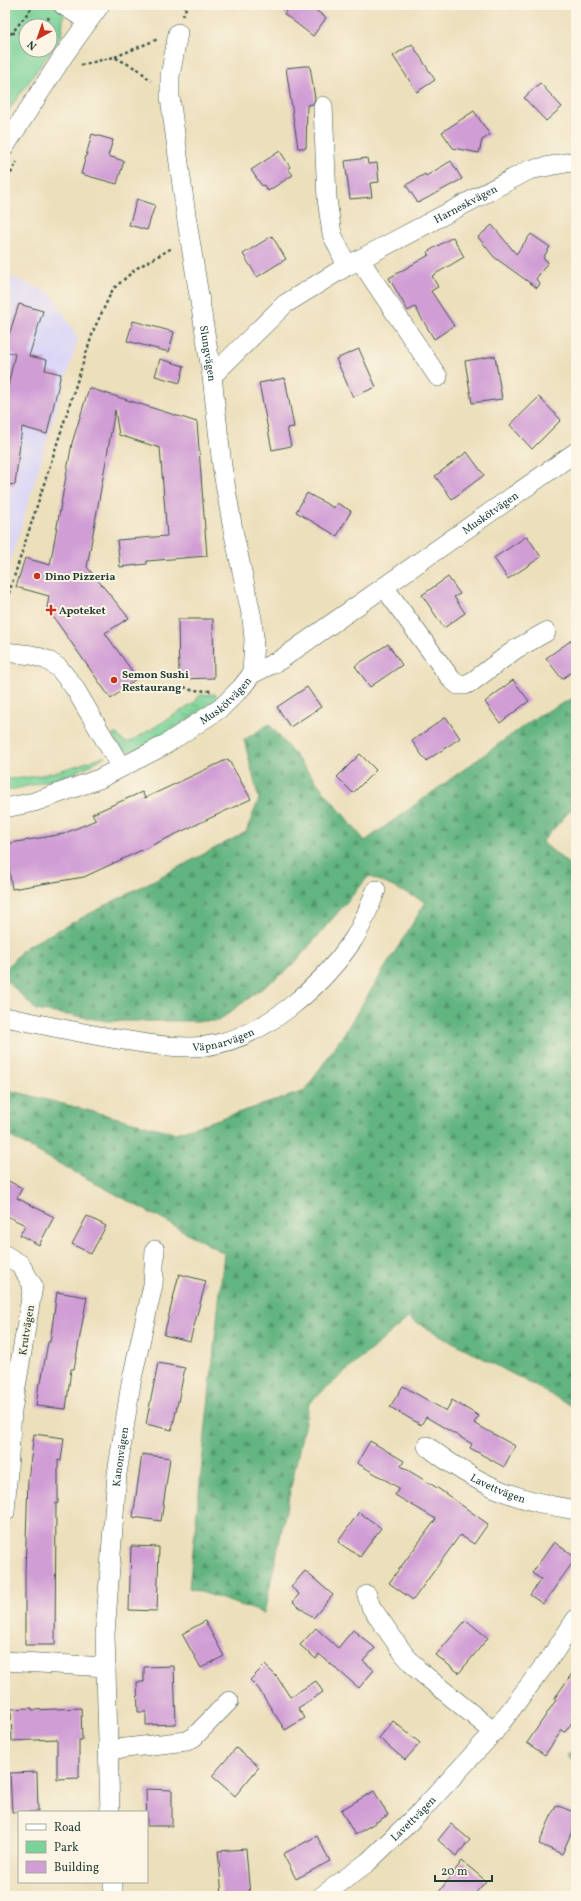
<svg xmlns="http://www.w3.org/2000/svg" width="581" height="1901" font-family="Vollkorn,serif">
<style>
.built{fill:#dad6f7}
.grass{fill:url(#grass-tufts);stroke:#4c8866}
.forest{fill:url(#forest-firs);stroke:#40785a}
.park{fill:#79d298;stroke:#4c8866;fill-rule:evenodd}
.building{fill:#d09dd5}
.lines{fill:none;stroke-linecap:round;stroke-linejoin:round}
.minor-casing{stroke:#3e5548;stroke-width:20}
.path{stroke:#3e5548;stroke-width:2.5;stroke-dasharray:3 3;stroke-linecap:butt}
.minor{stroke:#fff;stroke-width:19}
.poi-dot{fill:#c8321e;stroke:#fcf5e5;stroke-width:1.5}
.labels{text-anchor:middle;stroke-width:4;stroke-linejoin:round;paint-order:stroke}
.street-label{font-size:11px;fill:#1f3d34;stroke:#fcf5e5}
.poi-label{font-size:11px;font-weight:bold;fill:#1f3d34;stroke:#fcf5e5;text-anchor:start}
</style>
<defs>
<pattern id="grass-tufts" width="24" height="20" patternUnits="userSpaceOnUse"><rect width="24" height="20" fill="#79d298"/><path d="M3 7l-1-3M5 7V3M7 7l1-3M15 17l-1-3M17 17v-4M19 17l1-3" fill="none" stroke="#63ac7d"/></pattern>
<pattern id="forest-firs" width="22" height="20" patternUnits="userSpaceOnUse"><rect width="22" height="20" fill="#62b480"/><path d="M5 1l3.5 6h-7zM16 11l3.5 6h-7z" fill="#50946a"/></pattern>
</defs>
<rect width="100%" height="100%" fill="#fcf5e5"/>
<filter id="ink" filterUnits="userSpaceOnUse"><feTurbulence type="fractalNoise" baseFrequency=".025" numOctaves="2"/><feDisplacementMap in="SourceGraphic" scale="8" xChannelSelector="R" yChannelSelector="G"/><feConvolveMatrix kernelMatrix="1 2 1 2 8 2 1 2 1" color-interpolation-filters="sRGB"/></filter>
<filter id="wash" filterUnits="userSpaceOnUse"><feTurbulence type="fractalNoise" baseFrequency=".012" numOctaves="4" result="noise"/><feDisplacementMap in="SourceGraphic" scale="16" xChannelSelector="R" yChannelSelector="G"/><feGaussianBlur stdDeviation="0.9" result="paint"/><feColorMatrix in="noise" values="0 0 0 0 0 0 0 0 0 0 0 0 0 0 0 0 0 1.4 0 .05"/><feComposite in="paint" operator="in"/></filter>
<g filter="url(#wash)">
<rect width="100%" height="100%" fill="#ecdfbc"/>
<path class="built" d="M 5,274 L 52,294 L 78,339 L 5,579 Z"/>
<path class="grass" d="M 215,694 L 218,698 C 205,708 141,754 127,751 C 120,749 116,740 113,735 L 116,733 L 124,742 L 130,742 L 194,703 L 200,695 Z
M 105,756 C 77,776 38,784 5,791 L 5,779 C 40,779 72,767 105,756 Z"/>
<path class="forest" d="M 576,697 L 576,804 L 542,842 L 576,870 L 576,1408 L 408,1318 L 309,1403 L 264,1613 L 189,1588 L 224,1253 L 5,1134 L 5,1089 L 176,1133 L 305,1091 L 343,1035 L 426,902 L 369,876 L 291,967 L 218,1021 L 107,1021 L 36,1010 L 5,979 L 5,970 L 24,948 L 246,832 L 259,799 L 244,740 L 269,724 L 365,841 L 539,715 Z
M 576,1745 L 576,1762 L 567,1756 Z"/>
<path class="park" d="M 5,5 L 52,5 L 64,12 L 61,37 L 5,115 ZM 26,26 L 50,26 L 50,50 L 26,50 Z"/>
<g id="blocks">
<path class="building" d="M 290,5 L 309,5 L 326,18 L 313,36 L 284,14 Z
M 412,44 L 435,80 L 417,92 L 393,56 Z
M 304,66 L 310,66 L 315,99 L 313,104 L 307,105 L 306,148 L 298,148 L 286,68 Z
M 540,83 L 562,107 L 546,121 L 524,98 Z
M 474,111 L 490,135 L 482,140 L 479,153 L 453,148 L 442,132 Z
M 92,134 L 113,140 L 108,156 L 124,161 L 117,184 L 81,174 Z
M 280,151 L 290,167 L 288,169 L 293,175 L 268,191 L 264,185 L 262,186 L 251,170 Z
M 367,158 L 368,164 L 377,163 L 379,182 L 370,183 L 372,197 L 350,199 L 345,161 Z
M 451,161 L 462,179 L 418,203 L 406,185 L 425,174 L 426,176 Z
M 137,199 L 155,205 L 147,230 L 129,225 Z
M 492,225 L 516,254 L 531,234 L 550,247 L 543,258 L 548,262 L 536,279 L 540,284 L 537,288 L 494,257 L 478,237 Z
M 272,236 L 286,259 L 257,277 L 243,254 Z
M 453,237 L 464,257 L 432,276 L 438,287 L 431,291 L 454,326 L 434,339 L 415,307 L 408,311 L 389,278 L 429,255 L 427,252 Z
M 19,304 L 43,311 L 29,356 L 47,360 L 45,370 L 61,374 L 47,434 L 22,427 L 15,485 L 5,484 L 5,400 L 15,354 L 5,351 L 5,347 Z
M 133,321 L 174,332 L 169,352 L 127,341 Z
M 359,349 L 376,387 L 353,397 L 336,359 Z
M 495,356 L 502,399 L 472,403 L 465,361 Z
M 160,359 L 184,366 L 180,383 L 155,376 Z
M 285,378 L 294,427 L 287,428 L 291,446 L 272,450 L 259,383 Z
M 89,388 L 197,422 L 207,556 L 147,561 L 147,564 L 120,567 L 117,540 L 167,536 L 160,448 L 119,435 L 115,410 L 87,567 L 129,618 L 105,633 L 137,678 L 111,699 L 47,608 L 49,596 L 16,587 L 25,558 L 50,565 L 72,443 Z
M 539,397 L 561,420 L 532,449 L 510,425 Z
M 467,452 L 484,475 L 452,499 L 435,476 Z
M 307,493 L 334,508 L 337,503 L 351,511 L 337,536 L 296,512 Z
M 527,536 L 541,557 L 508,579 L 494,558 Z
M 448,577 L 460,594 L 454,597 L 465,613 L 444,628 L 422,595 Z
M 178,619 L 213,619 L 214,678 L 179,679 Z
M 576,637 L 576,669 L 562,679 L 546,658 Z
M 388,644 L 402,665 L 370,687 L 355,666 Z
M 513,680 L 529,701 L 500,723 L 485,702 Z
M 307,687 L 321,707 L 290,727 L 277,707 Z
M 446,717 L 460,738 L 426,761 L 412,741 Z
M 360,754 L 376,770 L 353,793 L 337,777 Z
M 228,759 L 251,799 L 84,877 L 12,889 L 5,844 L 63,834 L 96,820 L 92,814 L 142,792 L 145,798 Z
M 5,1179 L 22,1188 L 17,1198 L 54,1217 L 39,1245 L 20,1235 L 25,1225 L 7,1216 L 5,1220 Z
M 87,1216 L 106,1226 L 91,1254 L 72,1244 Z
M 179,1274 L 206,1281 L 190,1341 L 164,1335 Z
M 57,1292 L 87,1297 L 74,1369 L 71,1369 L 66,1409 L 36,1406 L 39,1383 L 41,1383 L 48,1342 L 50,1342 Z
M 158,1363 L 185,1368 L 172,1430 L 146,1424 Z
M 403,1386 L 446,1411 L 452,1400 L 479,1416 L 474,1423 L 515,1446 L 504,1467 L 470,1448 L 472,1444 L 426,1417 L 421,1425 L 390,1407 Z
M 34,1434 L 64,1438 L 61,1461 L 58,1460 L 58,1503 L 56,1503 L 55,1645 L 25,1645 L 25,1572 L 28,1480 Z
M 370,1441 L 404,1461 L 401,1466 L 439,1489 L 488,1524 L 474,1544 L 460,1535 L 413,1600 L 389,1583 L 436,1519 L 395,1495 L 399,1488 L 357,1463 Z
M 142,1454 L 170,1458 L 161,1521 L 133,1517 Z
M 359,1512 L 381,1528 L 360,1557 L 338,1542 Z
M 554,1542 L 576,1558 L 543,1604 L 530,1595 L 541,1579 L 532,1573 Z
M 131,1546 L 159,1547 L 157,1611 L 129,1610 Z
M 305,1571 L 333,1595 L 313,1618 L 293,1602 L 299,1594 L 291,1587 Z
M 466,1620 L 488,1638 L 459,1673 L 436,1655 Z
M 205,1621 L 224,1656 L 201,1668 L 182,1634 Z
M 316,1628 L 338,1648 L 353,1630 L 375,1648 L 363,1661 L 374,1670 L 359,1688 L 319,1654 L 316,1659 L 300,1645 Z
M 265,1665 L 277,1677 L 290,1697 L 316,1681 L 323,1692 L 298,1708 L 305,1718 L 285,1730 L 258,1688 L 250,1680 Z
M 174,1666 L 176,1724 L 146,1725 L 146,1712 L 138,1712 L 137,1682 L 144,1682 L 144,1667 Z
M 576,1668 L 576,1717 L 565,1732 L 562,1730 L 545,1755 L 527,1743 L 556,1700 L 554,1699 Z
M 32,1708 L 32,1710 L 81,1708 L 82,1740 L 79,1740 L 79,1778 L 57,1779 L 57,1739 L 12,1741 L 11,1709 Z
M 393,1721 L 420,1743 L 405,1760 L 379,1738 Z
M 236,1748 L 259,1767 L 235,1796 L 212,1776 Z
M 37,1772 L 38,1812 L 12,1812 L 10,1773 Z
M 146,1789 L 172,1790 L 172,1826 L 147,1826 Z
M 374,1791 L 388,1815 L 355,1835 L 341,1810 Z
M 556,1805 L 576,1813 L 576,1822 L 562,1854 L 539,1844 Z
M 451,1824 L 470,1840 L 456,1856 L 438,1840 Z
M 317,1836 L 330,1861 L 296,1879 L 283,1854 Z
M 246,1849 L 250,1896 L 222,1896 L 218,1851 Z
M 462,1861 L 486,1881 L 473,1896 L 436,1896 Z"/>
</g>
</g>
<g filter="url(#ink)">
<use href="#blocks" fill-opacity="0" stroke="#3e5548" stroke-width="1"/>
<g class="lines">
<defs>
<g id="minor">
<path d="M 63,5 L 88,21"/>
<path id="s1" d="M 178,33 L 170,76 L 170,97 L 186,215 L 212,376 L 222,466 L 233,530 L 252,618 L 254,639 L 252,674"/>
<path d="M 323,106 L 327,199 L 332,234 L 347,266"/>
<path d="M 5,146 L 64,55 L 100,5"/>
<path d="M 360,260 L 438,377"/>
<path id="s2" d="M 212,376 L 285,304 L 347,266 L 529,170 L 576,161"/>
<path d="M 384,587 L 451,679 L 458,685 L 465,685 L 473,681 L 516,649 L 546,632"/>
<path d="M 5,652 L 32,655 L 47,660 L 59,668 L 74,687 L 121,767"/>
<path id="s3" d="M 5,808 L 34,802 L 99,779 L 163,746 L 221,708 L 241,688 L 252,674 L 280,660 L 576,452"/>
<path id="s4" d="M 5,1017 C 45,1025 84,1034 124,1040 C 151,1045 179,1049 206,1046 C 264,1038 321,987 353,940 C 363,925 369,907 376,890"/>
<path d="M 5,1255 L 20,1264 L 33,1286 L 12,1411 L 5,1512"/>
<path id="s5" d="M 427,1446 C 476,1484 515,1501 576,1510"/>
<path d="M 5,1661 L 106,1667"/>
<path d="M 494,1732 L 553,1654 L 576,1619"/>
<path d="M 108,1750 L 187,1741 L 194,1737 L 229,1701"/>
<path id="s6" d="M 110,1812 L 105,1634 L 117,1474 L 131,1383 L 153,1285 L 155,1250"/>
<path d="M 113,1882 L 113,1896"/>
<path id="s7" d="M 322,1896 L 368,1862 L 421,1811 L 494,1732 L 417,1669 L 404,1654 L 371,1607 L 367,1595"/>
</g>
</defs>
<use href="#minor" class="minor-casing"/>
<path class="path" d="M 183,16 L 187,5
M 48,17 L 50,26
M 50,29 L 52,40
M 12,33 L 26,33
M 5,37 L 12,33 L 34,5
M 115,57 L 158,39
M 81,65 L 114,57 L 139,70 L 151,81
M 5,184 L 17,162
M 5,605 L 94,329 L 113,289 L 137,268 L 172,248
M 184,687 L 191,690 L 211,691"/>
<use href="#minor" class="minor"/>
</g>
</g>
<g class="poi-dot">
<circle cx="37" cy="576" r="4"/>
<path d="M49 604h4v4h4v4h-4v4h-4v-4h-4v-4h4z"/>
<circle cx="114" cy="680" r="4"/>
</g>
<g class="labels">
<g class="street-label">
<text dy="4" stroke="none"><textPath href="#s2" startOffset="309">Harneskvägen</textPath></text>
<text dy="4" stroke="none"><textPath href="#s1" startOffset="324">Slungvägen</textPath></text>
<text dy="4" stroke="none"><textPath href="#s3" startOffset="574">Muskötvägen</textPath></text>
<text dy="4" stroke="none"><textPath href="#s3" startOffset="248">Muskötvägen</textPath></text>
<text dy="4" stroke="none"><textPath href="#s4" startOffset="222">Väpnarvägen</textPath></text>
<text transform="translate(26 1330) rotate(-81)" y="4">Krutvägen</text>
<text dy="4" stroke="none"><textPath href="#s6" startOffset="356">Kanonvägen</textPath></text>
<text dy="4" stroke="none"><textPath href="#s5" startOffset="83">Lavettvägen</textPath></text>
<text dy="4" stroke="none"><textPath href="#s7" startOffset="120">Lavettvägen</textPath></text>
</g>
<g class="poi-label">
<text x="45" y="580">Dino Pizzeria</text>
<text x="59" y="614">Apoteket</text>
<text x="122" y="678">Semon Sushi<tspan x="122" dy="13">Restaurang</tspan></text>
</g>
</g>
<rect width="581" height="1901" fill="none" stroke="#fcf5e5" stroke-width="20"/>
<rect x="18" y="1811" width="130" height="72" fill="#fcf5e5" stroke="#a4ab9e"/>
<rect x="26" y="1824" width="20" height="6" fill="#ffffff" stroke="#a4ab9e"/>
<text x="54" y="1831" font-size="12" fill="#1f3d34">Road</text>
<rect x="26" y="1841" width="20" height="12" fill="#79d298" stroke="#a4ab9e"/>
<text x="54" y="1851" font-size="12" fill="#1f3d34">Park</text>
<rect x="26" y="1861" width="20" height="12" fill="#d09dd5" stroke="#a4ab9e"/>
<text x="54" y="1871" font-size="12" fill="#1f3d34">Building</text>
<g transform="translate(38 38) rotate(220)"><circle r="19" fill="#fcf5e5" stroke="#a4ab9e"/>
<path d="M0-3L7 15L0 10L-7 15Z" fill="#c8321e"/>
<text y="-6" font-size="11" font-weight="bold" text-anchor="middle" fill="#1f3d34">N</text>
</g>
<path d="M435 1875v6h57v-6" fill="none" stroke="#1f3d34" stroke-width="2"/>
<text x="441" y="1875" font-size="12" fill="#1f3d34" stroke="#fcf5e5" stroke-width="3" paint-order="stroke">20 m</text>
</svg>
